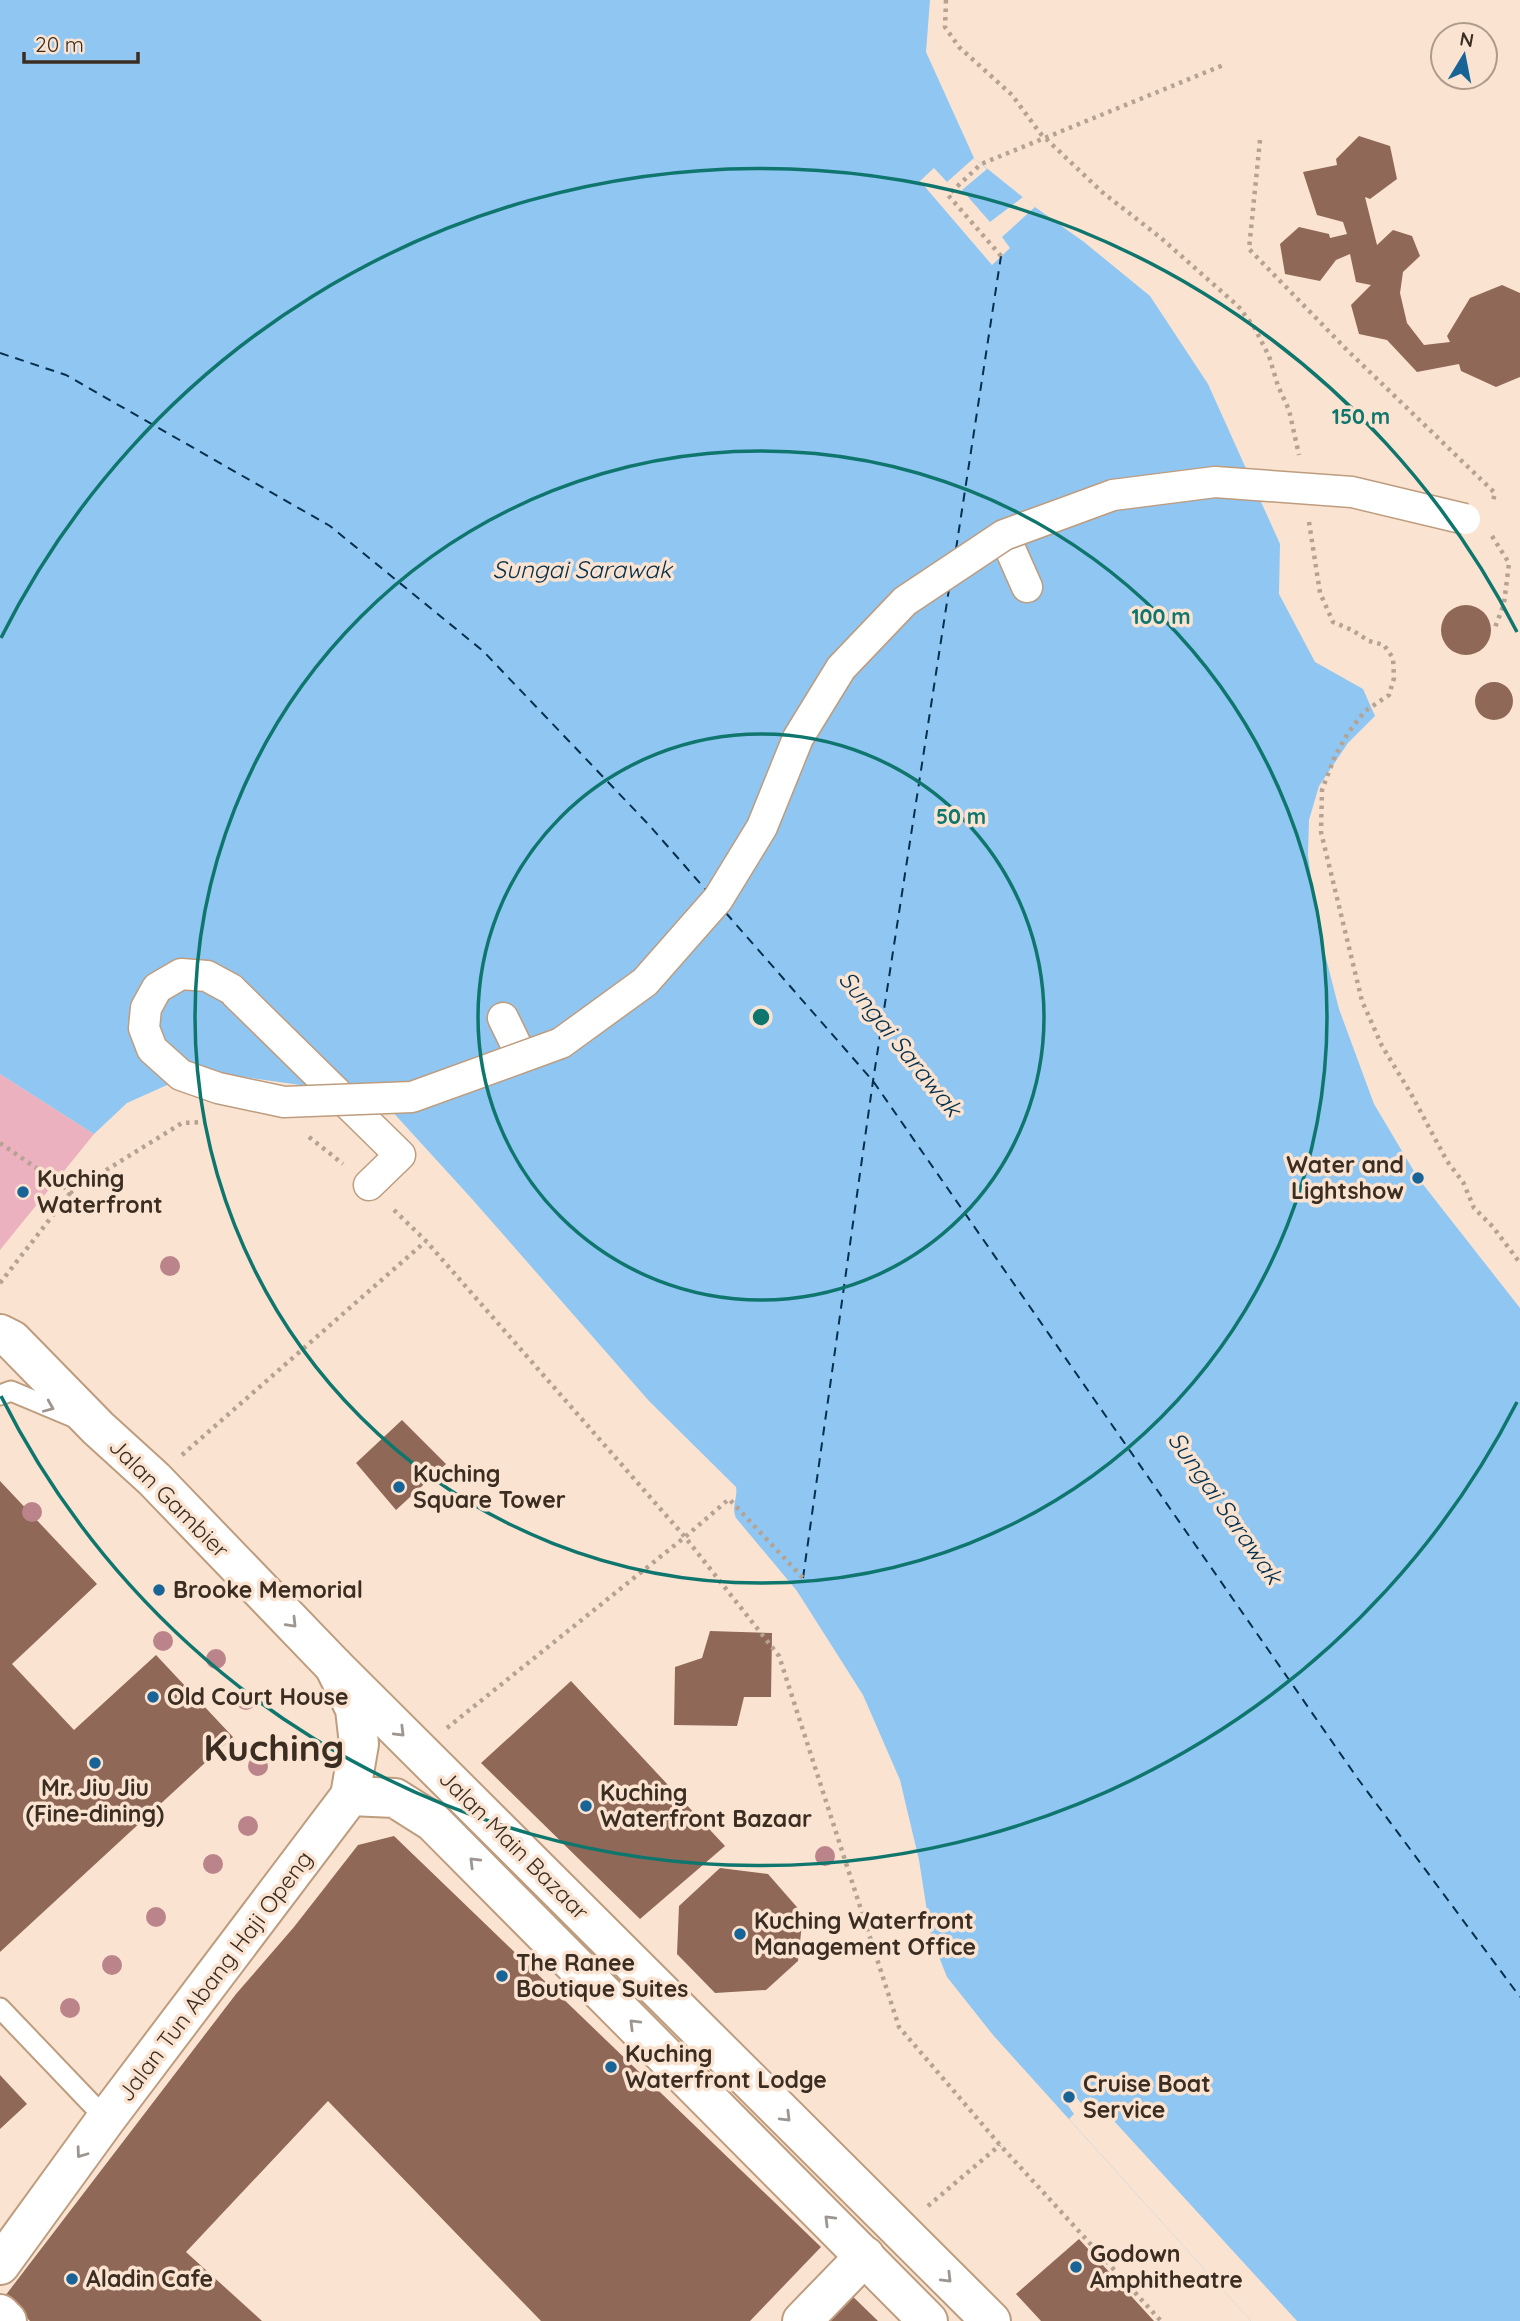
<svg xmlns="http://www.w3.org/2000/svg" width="1520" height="2321" font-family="Quicksand,sans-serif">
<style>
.green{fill:#ecb1bf}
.water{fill:#90c6f2}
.pier{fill:#fae4d1}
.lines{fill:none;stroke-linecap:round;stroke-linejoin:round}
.ferry{stroke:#05304d;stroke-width:2;stroke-dasharray:9 7;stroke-linecap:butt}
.building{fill:#906857}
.service-casing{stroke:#be9c7e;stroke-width:23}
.pedestrian-casing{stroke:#be9c7e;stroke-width:33}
.minor-casing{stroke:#be9c7e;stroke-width:42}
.secondary-casing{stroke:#be9c7e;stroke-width:42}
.primary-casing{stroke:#be9c7e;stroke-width:42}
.path{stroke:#b5a292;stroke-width:4.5;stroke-dasharray:3.5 5;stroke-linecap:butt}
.service{stroke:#fff;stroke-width:19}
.pedestrian{stroke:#fff;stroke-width:30}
.minor{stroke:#fff;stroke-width:38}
.secondary{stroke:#fff;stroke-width:38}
.primary{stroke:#fff;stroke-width:38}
.pedestrian-bridge-casing{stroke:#be9c7e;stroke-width:33;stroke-linecap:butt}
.pedestrian-bridge{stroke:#fff;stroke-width:30}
.tree{fill:#bb848a}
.oneway{stroke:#9d9690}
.ring{fill:none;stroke:#0f766e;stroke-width:3.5}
.poi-dot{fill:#186497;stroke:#fae4d1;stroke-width:2.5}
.labels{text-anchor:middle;stroke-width:7;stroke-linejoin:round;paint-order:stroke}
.poi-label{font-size:23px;font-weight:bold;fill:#3b2d21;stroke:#fae4d1;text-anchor:start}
.street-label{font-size:23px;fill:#3b2d21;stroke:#fae4d1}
.water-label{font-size:24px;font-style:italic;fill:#05304d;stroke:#fae4d1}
.town-label{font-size:37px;font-weight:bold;fill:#3b2d21;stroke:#fae4d1}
.centre{fill:#0f766e;stroke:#fae4d1;stroke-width:3.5}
.ring-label{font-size:21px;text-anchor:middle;font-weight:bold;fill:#0f766e;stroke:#fae4d1;stroke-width:7;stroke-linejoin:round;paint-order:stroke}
</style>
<rect width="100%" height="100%" fill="#fae4d1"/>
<path class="green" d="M 0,1074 L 94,1134 L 0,1250 Z"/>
<path class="water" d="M 0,0 L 930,0 L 926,52 L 974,158 L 1035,207 L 1084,242 L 1150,296 L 1208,384 L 1280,544 L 1279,594 L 1315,662 L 1363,689 L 1375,716 L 1348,743 L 1319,786 L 1309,820 L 1308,855 L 1317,923 L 1339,1009 L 1374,1104 L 1418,1178 L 1520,1308 L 1520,2321 L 1251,2321 L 993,2035 L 947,1977 L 931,1937 L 919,1860 L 900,1780 L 863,1695 L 797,1591 L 736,1518 C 731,1506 738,1498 736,1487 L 649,1401 L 472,1199 L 389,1108 L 357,1093 L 215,1073 L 176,1081 L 127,1103 L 94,1134 L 0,1074 Z"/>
<path class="pier" d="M 974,158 L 987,169 L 962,190 L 990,222 L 1023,197 L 1035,207 L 1002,237 L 1010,248 L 992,265 L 920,181 L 934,168 L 947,182 Z
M 1074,2094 L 1083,2106 L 1093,2098 L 1297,2321 L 1251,2321 L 1069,2119 L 1074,2114 L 1064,2100 Z"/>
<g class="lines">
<path class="ferry" d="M 0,353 L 66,375 L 330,526 L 483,651 L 649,825 L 706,890
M 956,549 L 1001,256
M 726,913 L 873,1081 L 1358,1779 L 1520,1997
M 803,1578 L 873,1081 L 949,589"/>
</g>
<path class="building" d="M 1359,136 L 1390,146 L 1397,179 L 1370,199 L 1365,197 L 1377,245 L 1393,230 L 1412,236 L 1420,256 L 1403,272 L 1400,293 L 1407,323 L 1424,345 L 1450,342 L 1447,336 L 1470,298 L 1502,285 L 1520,293 L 1520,377 L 1496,387 L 1461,371 L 1459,364 L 1417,372 L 1387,340 L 1359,334 L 1351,305 L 1371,285 L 1356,282 L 1350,254 L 1336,260 L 1320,281 L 1285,274 L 1280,244 L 1299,227 L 1329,234 L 1330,238 L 1347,234 L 1343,222 L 1317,215 L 1303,172 L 1337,165 L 1336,159 Z
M1441 630a25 25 0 1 1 50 0a25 25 0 1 1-50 0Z
M1475 701a19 19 0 1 1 38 0a19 19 0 1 1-38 0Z
M 402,1420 L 446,1464 L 396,1510 L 356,1463 Z
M 0,1481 L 97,1584 L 12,1664 L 74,1730 L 156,1655 L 233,1737 L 0,1952 Z
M 710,1631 L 772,1633 L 771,1697 L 744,1697 L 737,1726 L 674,1725 L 675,1667 L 702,1658 Z
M 571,1681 L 725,1846 L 640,1919 L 481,1763 Z
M 394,1836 L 821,2247 L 750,2321 L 541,2321 L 328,2101 L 186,2252 L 262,2321 L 30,2321 L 5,2296 L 236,1994 L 294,1927 L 358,1845 Z
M 720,1868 L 768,1874 L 803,1914 L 798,1961 L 766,1990 L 715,1993 L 677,1954 L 679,1906 Z
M 0,2075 L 27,2104 L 0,2129 Z
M 1079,2239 L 1154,2321 L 1041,2321 L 1016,2294 Z
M 843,2287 L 878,2321 L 813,2321 Z"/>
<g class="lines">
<defs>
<path id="service" d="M 0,1395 L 11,1391 L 73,1417
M 0,2008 L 106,2119"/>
<path id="pedestrian" d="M 1004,535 L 1027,587
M 231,989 L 400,1155 L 369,1185
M 503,1018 L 522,1057"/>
<path id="minor" d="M 0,2314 L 7,2321
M 802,2321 L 865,2256"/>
<path id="secondary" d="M 0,1334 L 12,1340 L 98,1428 L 154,1479 L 334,1666 L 991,2321
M 350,1796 L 395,1798 L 433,1822 L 928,2321"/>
<path id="primary" d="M 0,2265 L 106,2119 L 350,1796 L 359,1744 L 355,1709 L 334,1666"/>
</defs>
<use href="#service" class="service-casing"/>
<use href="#pedestrian" class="pedestrian-casing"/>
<use href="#minor" class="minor-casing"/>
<use href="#secondary" class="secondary-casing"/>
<use href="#primary" class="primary-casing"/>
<path class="path" d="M 946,0 L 945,27 L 959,47 L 1012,95 L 1040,133 L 1102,192 L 1161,238 L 1238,306 L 1254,327 L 1269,356 L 1278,386 L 1289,410 L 1299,455
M 1260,140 L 1249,249 L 1347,350 L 1495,493 L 1493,501
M 1001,256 L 948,195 L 981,164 L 1226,64
M 1309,522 L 1320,593 L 1333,622 L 1352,630 L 1369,641 L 1384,645 L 1393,658 L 1394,678 L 1389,695 L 1365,711 L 1348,733 L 1335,756 L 1322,790 L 1321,832 L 1362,1001 L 1382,1046 L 1410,1092 L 1447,1161 L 1463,1182 L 1474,1208 L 1493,1227 L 1520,1263
M 1492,536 L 1509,563 L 1504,604 L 1494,630
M 309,1137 L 343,1164
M 0,1143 L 71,1192 L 182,1123 L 205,1122
M 394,1210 L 426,1241 L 685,1537 L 779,1656 L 899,2027 L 1000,2145 L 1161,2321
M 0,1283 L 71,1192
M 182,1455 L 426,1241
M 447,1728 L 685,1537 L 729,1499 L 803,1578
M 928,2206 L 1000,2145"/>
<use href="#service" class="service"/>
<use href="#pedestrian" class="pedestrian"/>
<use href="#minor" class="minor"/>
<use href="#secondary" class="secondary"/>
<use href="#primary" class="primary"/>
<defs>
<path id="pedestrian-bridge" d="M 231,989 L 207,976 L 181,974 L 157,988 L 146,1008 L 144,1028 L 152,1049 L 181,1075 L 218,1088 L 284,1102 L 412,1097 L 561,1043 L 645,982 L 718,899 L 762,827 L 798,738 L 841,668 L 905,601 L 1004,535 L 1113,495 L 1215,482 L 1352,492 L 1465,519"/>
</defs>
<use href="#pedestrian-bridge" class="pedestrian-bridge-casing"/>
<use href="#pedestrian-bridge" class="pedestrian-bridge"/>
</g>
<g class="tree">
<circle cx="170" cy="1266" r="10"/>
<circle cx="32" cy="1512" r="10"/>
<circle cx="163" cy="1641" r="10"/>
<circle cx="216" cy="1659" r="10"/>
<circle cx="246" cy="1700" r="10"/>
<circle cx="258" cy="1766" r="10"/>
<circle cx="248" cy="1826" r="10"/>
<circle cx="825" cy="1856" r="10"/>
<circle cx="213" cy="1864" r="10"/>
<circle cx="156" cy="1917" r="10"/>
<circle cx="112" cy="1965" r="10"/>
<circle cx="70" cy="2008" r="10"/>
</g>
<defs><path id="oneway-chevron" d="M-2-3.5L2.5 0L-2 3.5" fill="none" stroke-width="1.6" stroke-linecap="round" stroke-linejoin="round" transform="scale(1.75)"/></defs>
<g class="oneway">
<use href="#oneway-chevron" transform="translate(49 1407) rotate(23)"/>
<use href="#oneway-chevron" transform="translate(292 1623) rotate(46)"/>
<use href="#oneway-chevron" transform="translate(400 1732) rotate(45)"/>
<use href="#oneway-chevron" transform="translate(474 1862) rotate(-135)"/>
<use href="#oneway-chevron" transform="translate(634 2024) rotate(-135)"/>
<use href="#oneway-chevron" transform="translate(786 2117) rotate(45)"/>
<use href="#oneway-chevron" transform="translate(81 2153) rotate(126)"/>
<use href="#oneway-chevron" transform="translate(829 2220) rotate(-135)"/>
<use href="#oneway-chevron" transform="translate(947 2278) rotate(45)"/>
</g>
<g class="ring">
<circle cx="761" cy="1017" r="283"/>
<circle cx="761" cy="1017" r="566"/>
<path d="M1517 1402A849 849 0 0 1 1 1396M1 638A849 849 0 0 1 1517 632"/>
</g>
<g class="poi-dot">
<circle cx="1418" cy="1178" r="7"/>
<circle cx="23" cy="1192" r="7"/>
<circle cx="399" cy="1487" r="7"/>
<circle cx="159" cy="1590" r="7"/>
<circle cx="153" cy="1697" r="7"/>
<circle cx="95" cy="1763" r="7"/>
<circle cx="586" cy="1806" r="7"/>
<circle cx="740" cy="1934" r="7"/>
<circle cx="502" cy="1976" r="7"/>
<circle cx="611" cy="2067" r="7"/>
<circle cx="1069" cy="2097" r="7"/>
<circle cx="1076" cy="2267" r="7"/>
<circle cx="72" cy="2279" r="7"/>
</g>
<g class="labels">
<g class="poi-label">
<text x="1404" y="1173" text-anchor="end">Water and<tspan x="1404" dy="26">Lightshow</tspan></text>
<text x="37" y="1187">Kuching<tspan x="37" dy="26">Waterfront</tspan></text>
<text x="413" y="1482">Kuching<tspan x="413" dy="26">Square Tower</tspan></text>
<text x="173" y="1598">Brooke Memorial</text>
<text x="167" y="1705">Old Court House</text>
<text x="95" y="1796" text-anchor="middle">Mr. Jiu Jiu<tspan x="95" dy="26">(Fine-dining)</tspan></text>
<text x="600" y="1801">Kuching<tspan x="600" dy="26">Waterfront Bazaar</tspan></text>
<text x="754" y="1929">Kuching Waterfront<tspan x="754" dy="26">Management Office</tspan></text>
<text x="516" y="1971">The Ranee<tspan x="516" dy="26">Boutique Suites</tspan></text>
<text x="625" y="2062">Kuching<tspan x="625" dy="26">Waterfront Lodge</tspan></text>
<text x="1083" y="2092">Cruise Boat<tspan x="1083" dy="26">Service</tspan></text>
<text x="1090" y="2262">Godown<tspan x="1090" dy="26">Amphitheatre</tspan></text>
<text x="86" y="2287">Aladin Cafe</text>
</g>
<g class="street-label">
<text transform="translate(169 1498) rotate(45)" y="8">Jalan Gambier</text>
<text transform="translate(514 1845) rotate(45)" y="8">Jalan Main Bazaar</text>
<text transform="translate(215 1976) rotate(-53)" y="8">Jalan Tun Abang Haji Openg</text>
</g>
<g class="water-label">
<text x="582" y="578">Sungai Sarawak</text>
<text transform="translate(900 1044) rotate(51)" y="8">Sungai Sarawak</text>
<text transform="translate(1225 1508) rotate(55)" y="8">Sungai Sarawak</text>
</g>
<g class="town-label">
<text x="274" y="1761">Kuching</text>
</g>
</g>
<circle cx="761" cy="1017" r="10" class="centre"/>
<g class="ring-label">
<text x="1361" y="424">150 m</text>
<text x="1161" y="624">100 m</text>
<text x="961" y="824">50 m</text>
</g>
<g transform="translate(1464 56) rotate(10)"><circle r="33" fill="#fae4d1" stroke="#ae9b8b" stroke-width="2"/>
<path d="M0-5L12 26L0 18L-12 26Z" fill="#186497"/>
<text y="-10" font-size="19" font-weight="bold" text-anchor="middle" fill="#3b2d21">N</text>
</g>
<path d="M24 52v10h114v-10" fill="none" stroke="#3b2d21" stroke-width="3.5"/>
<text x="35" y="52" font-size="21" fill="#3b2d21" stroke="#fae4d1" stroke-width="5" paint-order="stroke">20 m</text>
</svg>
